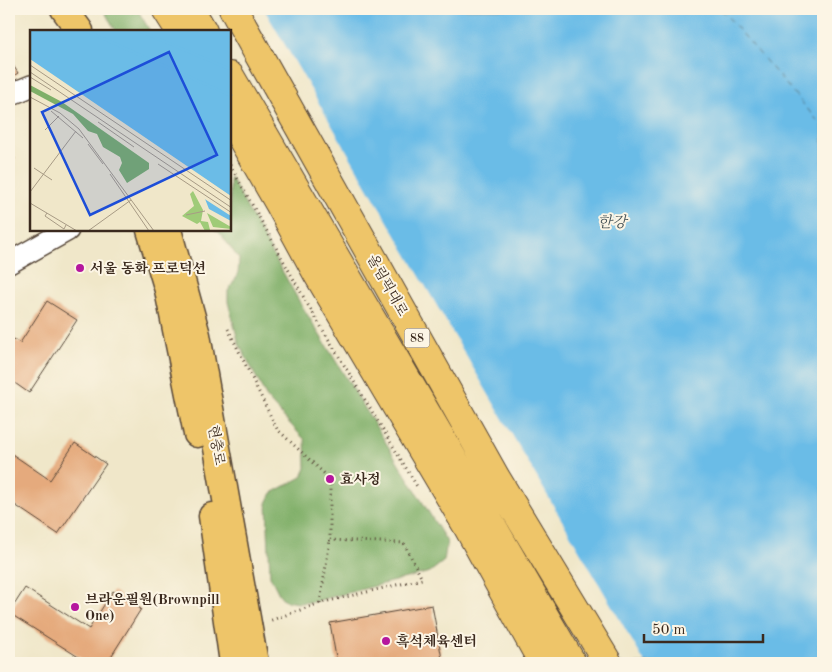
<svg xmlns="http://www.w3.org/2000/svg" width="832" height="672" font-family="'Old Standard TT','Noto Serif KR',serif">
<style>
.forest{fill:#7faf68;stroke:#5d6c43}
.water{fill:#6bbce7;stroke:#537382}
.pier{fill:#f0e7c9}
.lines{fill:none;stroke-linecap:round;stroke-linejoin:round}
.ferry{stroke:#49565a;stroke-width:1;stroke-dasharray:6 5;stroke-linecap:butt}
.building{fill:#e5aa7d}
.minor-casing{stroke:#564638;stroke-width:24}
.major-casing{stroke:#564638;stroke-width:29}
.highway-casing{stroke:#564638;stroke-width:30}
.path{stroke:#564638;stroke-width:3;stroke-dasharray:1 4;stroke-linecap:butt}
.minor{stroke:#fff;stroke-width:21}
.major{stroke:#eec569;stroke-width:26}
.highway{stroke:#eec569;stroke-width:28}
.poi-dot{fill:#b5179e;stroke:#fcf5e5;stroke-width:2}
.labels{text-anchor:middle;stroke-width:4;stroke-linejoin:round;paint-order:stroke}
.shield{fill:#fcf5e5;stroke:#75675a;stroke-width:1}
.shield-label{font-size:12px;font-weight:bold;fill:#3b2a1e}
.poi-label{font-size:14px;font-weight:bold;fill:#3b2a1e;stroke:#fcf5e5;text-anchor:start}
.street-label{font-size:14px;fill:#3b2a1e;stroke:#fcf5e5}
.water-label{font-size:15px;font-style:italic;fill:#49565a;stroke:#fcf5e5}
.inset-river{fill:none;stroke:#6bbce7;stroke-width:2.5}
.inset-road{fill:none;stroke:#a89b85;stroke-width:1}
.view{fill:#1d4ed8;fill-opacity:0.15;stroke:#1d4ed8;stroke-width:2.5}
.inset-edge{fill:none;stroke:#3b2a1e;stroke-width:2.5}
</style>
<rect width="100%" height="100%" fill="#fcf5e5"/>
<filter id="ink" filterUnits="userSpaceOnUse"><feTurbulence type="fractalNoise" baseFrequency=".02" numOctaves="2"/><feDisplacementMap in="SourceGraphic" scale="10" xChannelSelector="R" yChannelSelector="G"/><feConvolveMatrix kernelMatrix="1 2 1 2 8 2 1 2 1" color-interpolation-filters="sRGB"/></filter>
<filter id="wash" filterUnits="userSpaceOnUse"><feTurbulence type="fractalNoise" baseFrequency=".0096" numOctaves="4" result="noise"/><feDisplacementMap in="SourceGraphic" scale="20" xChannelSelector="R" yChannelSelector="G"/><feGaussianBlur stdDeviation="1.12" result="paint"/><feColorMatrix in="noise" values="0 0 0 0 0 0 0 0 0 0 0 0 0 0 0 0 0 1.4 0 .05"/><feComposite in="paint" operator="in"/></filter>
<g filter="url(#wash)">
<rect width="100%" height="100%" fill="#f0e7c9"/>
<path class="forest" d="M 103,9 L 137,9 L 150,31 L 116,31 Z
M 230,177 L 299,301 L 447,542 L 444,561 L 430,572 L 312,602 L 299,603 L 285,601 L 279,594 L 270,576 L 267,503 L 272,493 L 302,477 L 306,468 L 305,440 L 268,400 L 239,344 L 228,302 L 228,291 L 238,275 L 239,259 L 219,232 L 215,230 L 230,230 Z"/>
<path class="water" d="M 253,9 L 823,9 L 823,663 L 620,663 Z"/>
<path class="pier" d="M 250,9 L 264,9 L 645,663 L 617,663 L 482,424 L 395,277 L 325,155 L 259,23 Z"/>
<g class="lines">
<path class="ferry" d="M 721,9 L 823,127"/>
</g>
<g id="blocks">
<path class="building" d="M 9,59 L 18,73 L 9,79 Z
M 9,154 L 15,158 L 9,168 Z
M 47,301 L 77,320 L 29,393 L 9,379 L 9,336 L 20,343 Z
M 75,443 L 106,464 L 58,534 L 9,501 L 9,452 L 50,480 Z
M 25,588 L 89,629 L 113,591 L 141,609 L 107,663 L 88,663 L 9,613 Z
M 432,605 L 442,659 L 425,662 L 425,663 L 337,663 L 330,623 Z"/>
</g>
</g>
<g filter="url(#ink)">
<use href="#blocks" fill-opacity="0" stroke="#564638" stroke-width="1"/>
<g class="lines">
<defs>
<path id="minor" d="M 9,95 L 31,86
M 9,263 L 68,230"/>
<path id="major" d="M 64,9 L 80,31
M 150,230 L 168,290 L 197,434
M 168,230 L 197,335 L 255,663
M 212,516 L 233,663"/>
<path id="highway" d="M 166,9 L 180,31
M 190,9 L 203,31
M 233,9 L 496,478 L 608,663
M 230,76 L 572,663
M 230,118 L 280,205 L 317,273 L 466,524 L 543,663"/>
</defs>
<use href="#minor" class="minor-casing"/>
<use href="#major" class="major-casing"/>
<use href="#highway" class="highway-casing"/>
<path class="path" d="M 230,165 L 308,305 L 418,488
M 228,329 L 277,429 L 330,479 L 330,540 L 404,543 L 422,579 L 320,603 L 269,621
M 320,603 L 330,540"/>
<use href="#minor" class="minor"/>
<use href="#major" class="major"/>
<use href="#highway" class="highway"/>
</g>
</g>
<g class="poi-dot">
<circle cx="80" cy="268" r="5"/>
<circle cx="330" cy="479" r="5"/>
<circle cx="75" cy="607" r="5"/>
<circle cx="386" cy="641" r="5"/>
</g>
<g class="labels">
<rect class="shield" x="404.5" y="328.5" width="25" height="19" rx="4"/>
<g class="shield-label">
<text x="417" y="342">88</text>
</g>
<g class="poi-label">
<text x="90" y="273">서울 동화 프로덕션</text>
<text x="340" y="484">효사정</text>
<text x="85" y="604">브라운필원(Brownpill<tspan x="85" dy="16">One)</tspan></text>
<text x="396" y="646">흑석체육센터</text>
</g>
<g class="street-label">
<text transform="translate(388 285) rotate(61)" y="5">올림픽대로</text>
<text transform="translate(217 445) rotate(80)" y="5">현충로</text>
</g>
<g class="water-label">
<text x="612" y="227">한강</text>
</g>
</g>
<g transform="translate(30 30)">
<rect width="201" height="201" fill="#f0e7c9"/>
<path d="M 163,161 L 173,180 L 171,191 L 178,192 L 180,200 L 175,201 L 170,192 L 167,194 L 152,186 L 164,176 L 160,164 ZM 177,183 L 201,197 L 201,199 L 183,197 Z" fill="#9fcb78"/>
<path d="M 0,55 L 32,72 L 119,133 L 119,139 L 97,153 L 89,140 L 92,133 L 90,127 L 73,117 L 67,104 L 58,101 L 43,84 L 0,61 Z" fill="#7faf68"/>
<path d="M 0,0 L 201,0 L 201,191 L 179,179 L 168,151 L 0,32 Z" fill="#6bbce7"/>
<path d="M 0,29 L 201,166 L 201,186 L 170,166 L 161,147 L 0,35 Z" fill="#f0e7c9"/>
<path class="inset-river" d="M 54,0 L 202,66M 107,0 L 202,40"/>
<path class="inset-road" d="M 0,35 L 202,171M 0,42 L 202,178M 0,47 L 21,60M 0,67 L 30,83 L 49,99 L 124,201M 21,81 L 53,108M 68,92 L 104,117M 15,100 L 29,86M 58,114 L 73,134M 128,134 L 202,183M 4,138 L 22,150M 80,144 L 119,201M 0,162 L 46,101M 0,173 L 47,201M 17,183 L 15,186 L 34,199 L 36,195M 156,185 L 175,181M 58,201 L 101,170"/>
<path class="view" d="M 139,22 L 187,125 L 60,185 L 12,82 Z"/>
<rect width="201" height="201" class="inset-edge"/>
</g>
<rect width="832" height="672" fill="none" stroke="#fcf5e5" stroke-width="30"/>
<path d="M644 634v8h119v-8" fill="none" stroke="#3b2a1e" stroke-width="2.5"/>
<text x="652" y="634" font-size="15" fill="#3b2a1e" stroke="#fcf5e5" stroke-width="4" paint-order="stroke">50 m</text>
</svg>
